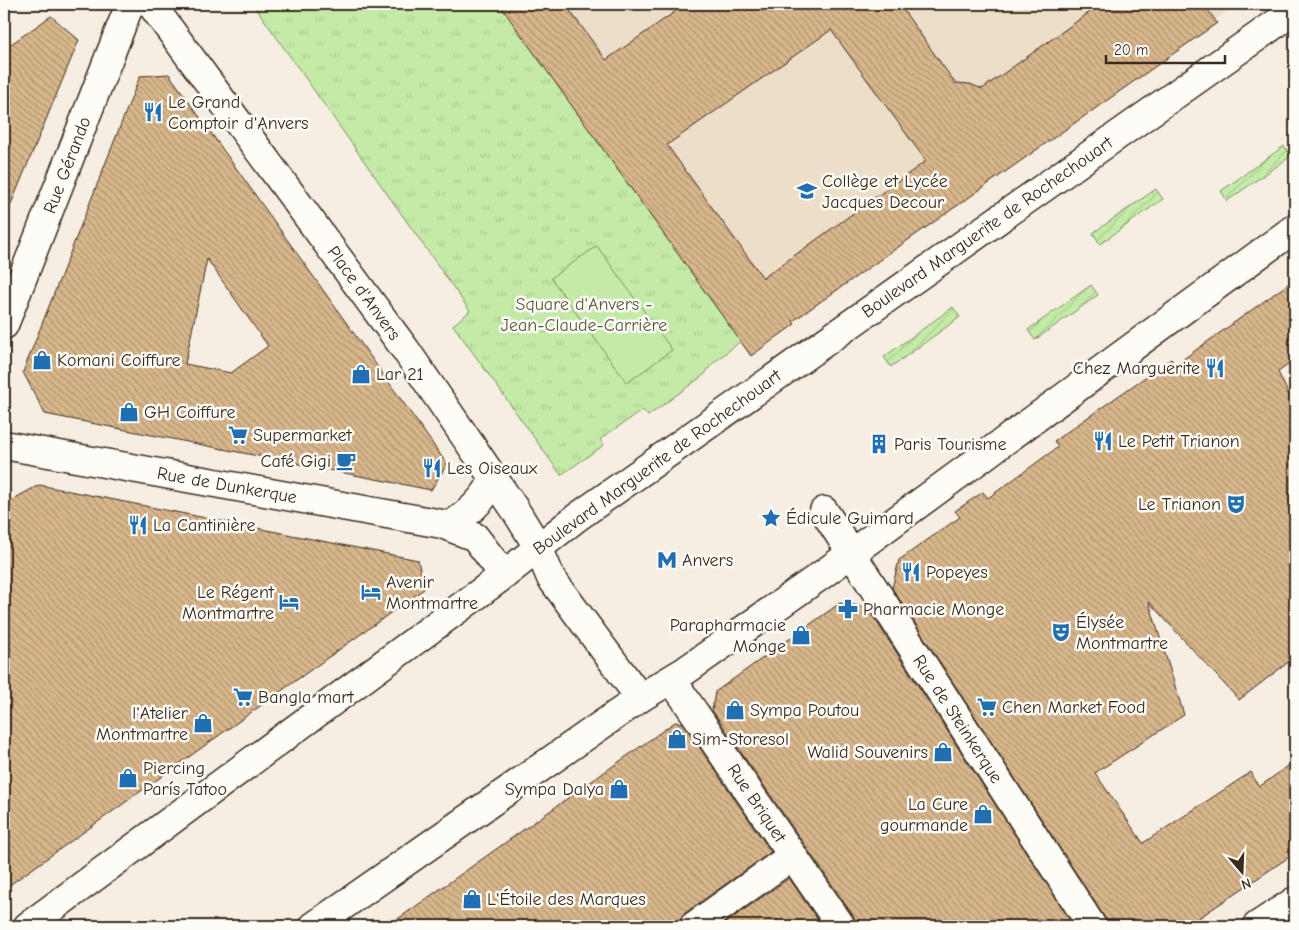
<svg xmlns="http://www.w3.org/2000/svg" width="1299" height="930" font-family="'Comic Neue',sans-serif">
<style>
.built{fill:#eddec8}
.park{fill:url(#park-tufts);stroke:#7f8a62}
.garden{fill:url(#garden-furrows);stroke:#7f8a62}
.pitch{fill:#c3eba7;stroke:#7f8a62}
.building{fill:url(#building-back-hatch);stroke:#3b2a1e;fill-rule:evenodd}
.lines{fill:none;stroke-linecap:round;stroke-linejoin:round}
.street-casing{stroke:#3b2a1e;stroke-width:31}
.primary-casing{stroke:#3b2a1e;stroke-width:31}
.street{stroke:#fdfcf7;stroke-width:28}
.primary{stroke:#fdfcf7;stroke-width:28}
.labels{text-anchor:middle;stroke-width:5;stroke-linejoin:round;paint-order:stroke}
.poi-label{font-size:18px;fill:#3b2a1e;stroke:#fdfcf7;text-anchor:start}
.street-label{font-size:18px;fill:#3b2a1e;stroke:#fdfcf7}
.park-label{font-size:18px;fill:#5d5a40;stroke:#fdfcf7}
</style>
<defs>
<pattern id="park-tufts" width="24" height="20" patternUnits="userSpaceOnUse" patternTransform="scale(1.25)"><rect width="24" height="20" fill="#c3eba7"/><path d="M3 7l-1-3M5 7V3M7 7l1-3M15 17l-1-3M17 17v-4M19 17l1-3" fill="none" stroke="#a8ca8f"/></pattern>
<pattern id="garden-furrows" width="10" height="10" patternUnits="userSpaceOnUse" patternTransform="scale(1.25)"><rect width="10" height="10" fill="#c3eba7"/><path d="M-1 1l2-2M0 10L10 0M9 11l2-2" fill="none" stroke="#a8ca8f"/></pattern>
<pattern id="building-back-hatch" width="6" height="6" patternUnits="userSpaceOnUse" patternTransform="scale(1.25)"><rect width="6" height="6" fill="#d9b78c"/><path d="M-1 5l2 2M0 0l6 6M5-1l2 2" fill="none" stroke="#b19572"/></pattern>
</defs>
<rect width="100%" height="100%" fill="#f6eee2"/>
<filter id="ink" filterUnits="userSpaceOnUse"><feTurbulence type="fractalNoise" baseFrequency=".02" numOctaves="2"/><feDisplacementMap in="SourceGraphic" scale="10" xChannelSelector="R" yChannelSelector="G"/><feConvolveMatrix kernelMatrix="1 2 1 2 8 2 1 2 1" color-interpolation-filters="sRGB"/></filter>
<g filter="url(#ink)">
<path class="built" d="M 499,4 L 1238,4 L 1215,20 L 1217,23 L 1173,55 L 1171,52 L 1027,157 L 1026,155 L 1000,174 L 1002,176 L 958,207 L 956,205 L 794,321 L 795,324 L 751,356 Z"/>
<path class="park" d="M 253,4 L 501,4 L 741,341 L 712,364 L 705,374 L 648,416 L 643,410 L 600,439 L 604,445 L 561,475 L 453,325 L 470,311 Z"/>
<path class="garden" d="M 1284,146 L 1291,156 L 1227,201 L 1221,191 Z
M 1156,189 L 1163,199 L 1100,244 L 1093,233 Z
M 1091,285 L 1098,295 L 1035,340 L 1028,330 Z
M 953,307 L 960,317 L 891,367 L 884,357 Z"/>
<path class="pitch" d="M 597,246 L 672,350 L 627,383 L 551,278 Z"/>
<path class="building" d="M 499,4 L 565,4 L 606,60 L 686,4 L 899,4 L 955,83 L 970,84 L 982,89 L 1101,4 L 1204,4 L 1217,23 L 793,321 L 795,324 L 751,356 ZM 831,30 L 926,161 L 763,278 L 667,145 Z
M 51,16 L 79,40 L 4,221 L 4,49 Z
M 169,74 L 447,464 L 431,490 L 45,414 L 23,372 L 140,76 ZM 207,259 L 268,346 L 231,373 L 185,364 Z
M 1295,279 L 1295,360 L 1278,372 L 1295,408 L 1295,657 L 1239,700 L 1149,602 L 1184,715 L 1095,773 L 1143,843 L 1251,772 L 1259,787 L 1295,761 L 1295,853 L 1187,926 L 1107,926 L 1105,918 L 892,588 L 899,560 L 960,517 L 955,511 L 983,492 L 988,498 L 1058,447 L 1054,441 L 1171,359 L 1175,365 Z
M 39,485 L 418,560 L 424,589 L 4,889 L 4,504 Z
M 840,603 L 867,607 L 1074,926 L 856,926 L 854,917 L 712,710 L 715,692 Z
M 675,722 L 683,723 L 771,852 L 685,913 L 680,919 L 679,926 L 388,926 Z
M 789,878 L 822,926 L 721,926 Z"/>
<g class="lines">
<defs>
<path id="street" d="M 151,4 L 405,349 L 514,508 L 538,547 L 551,578 L 640,698
M 4,325 L 130,4
M 4,445 L 442,524 L 475,537 L 504,575
M 824,511 L 1092,926
M 450,526 C 467,514 486,499 494,478
M 672,680 L 841,926
M 694,926 L 792,856
M 1257,926 L 1295,901"/>
<path id="primary" d="M 28,926 L 504,575 L 576,518 L 1295,10
M 314,926 L 640,698 L 685,671 L 823,574 L 1295,228"/>
</defs>
<use href="#street" class="street-casing"/>
<use href="#primary" class="primary-casing"/>
<use href="#street" class="street"/>
<use href="#primary" class="primary"/>
</g>
</g>
<defs>
<symbol id="restaurant-bare" viewBox="-9 -9 18 18"><path d="M-5-6h1v4h1v-4h1v4h1v-4h1v5L-1.5 .5V6h-2V.5L-5-1ZM5-6V6H3V1.5H1.5Q1.5-4 5-6Z" fill="#1f6fb2" stroke="#fdfcf7" stroke-width="2.5" paint-order="stroke"/></symbol>
<symbol id="school-bare" viewBox="-9 -9 18 18"><path d="M0-5L7-2L0 1L-7-2ZM-4 1L0 2.5L4 1V4Q0 6-4 4Z" fill="#1f6fb2" stroke="#fdfcf7" stroke-width="2.5" paint-order="stroke"/></symbol>
<symbol id="shop-bare" viewBox="-9 -9 18 18"><path d="M-5-2.5h2.3a2.7 3.5 0 0 1 5.4 0H5L5.5 6h-11ZM-1.5-2.5h3a1.5 2.3 0 0 0-3 0Z" fill="#1f6fb2" stroke="#fdfcf7" stroke-width="2.5" paint-order="stroke"/></symbol>
<symbol id="supermarket-bare" viewBox="-9 -9 18 18"><path d="M-6-5.5h2.5l.6 2H6L4.5 2H-2.5L-4.4-4H-6ZM-1.5 3.2a1.3 1.3 0 1 0 .1 0ZM3 3.2a1.3 1.3 0 1 0 .1 0Z" fill="#1f6fb2" stroke="#fdfcf7" stroke-width="2.5" paint-order="stroke"/></symbol>
<symbol id="building-bare" viewBox="-9 -9 18 18"><path d="M-4-6H4V6H1V3H-1V6H-4ZM-2.5-4.3h1.7v1.8h-1.7ZM.8-4.3h1.7v1.8H.8ZM-2.5-1h1.7V.8h-1.7ZM.8-1h1.7V.8H.8Z" fill="#1f6fb2" stroke="#fdfcf7" stroke-width="2.5" paint-order="stroke"/></symbol>
<symbol id="cafe-bare" viewBox="-9 -9 18 18"><path d="M-5.5-4.5H6V0H3Q3 3.5 0 3.5H-2.5Q-5.5 3.5-5.5 0ZM3-3.2v2h1.7v-2ZM-6 4.5H4V6H-6Z" fill="#1f6fb2" stroke="#fdfcf7" stroke-width="2.5" paint-order="stroke"/></symbol>
<symbol id="theatre-bare" viewBox="-9 -9 18 18"><path d="M-5-5.5Q0-4 5-5.5V0Q5 5 0 6Q-5 5-5 0ZM-3.3-2.5H-1v1.5H-3.3ZM1-2.5H3.3v1.5H1ZM-2.8 1Q0 5.5 2.8 1Z" fill="#1f6fb2" stroke="#fdfcf7" stroke-width="2.5" paint-order="stroke"/></symbol>
<symbol id="sight-bare" viewBox="-9 -9 18 18"><path d="M0-6L1.8-2.2L6-1.7L2.9 1.2L3.7 5.4L0 3.3L-3.7 5.4L-2.9 1.2L-6-1.7L-1.8-2.2Z" fill="#1f6fb2" stroke="#fdfcf7" stroke-width="2.5" paint-order="stroke"/></symbol>
<symbol id="metro-bare" viewBox="-9 -9 18 18"><path d="M-5.5 5V-5H-3L0 0L3-5H5.5V5H3V-.5L0 4L-3-.5V5Z" fill="#1f6fb2" stroke="#fdfcf7" stroke-width="2.5" paint-order="stroke"/></symbol>
<symbol id="hotel-bare" viewBox="-9 -9 18 18"><path d="M-6-4.5h1.5V1H6V5H4.5V3h-9V5H-6ZM-4 0a1.8 1.8 0 1 1 3.6 0ZM.5 0V-2.5h3Q6-2.5 6 0Z" fill="#1f6fb2" stroke="#fdfcf7" stroke-width="2.5" paint-order="stroke"/></symbol>
<symbol id="pharmacy-bare" viewBox="-9 -9 18 18"><path d="M-2-6h4v4h4v4h-4v4h-4v-4h-4v-4h4Z" fill="#1f6fb2" stroke="#fdfcf7" stroke-width="2.5" paint-order="stroke"/></symbol>
</defs>
<g fill-rule="evenodd">
<use href="#restaurant-bare" x="139" y="98" width="28" height="28"/>
<use href="#school-bare" x="793" y="177" width="28" height="28"/>
<use href="#shop-bare" x="28" y="346" width="28" height="28"/>
<use href="#restaurant-bare" x="1201" y="354" width="28" height="28"/>
<use href="#shop-bare" x="347" y="360" width="28" height="28"/>
<use href="#shop-bare" x="115" y="398" width="28" height="28"/>
<use href="#supermarket-bare" x="224" y="421" width="28" height="28"/>
<use href="#restaurant-bare" x="1089" y="427" width="28" height="28"/>
<use href="#building-bare" x="865" y="430" width="28" height="28"/>
<use href="#cafe-bare" x="332" y="447" width="28" height="28"/>
<use href="#restaurant-bare" x="418" y="454" width="28" height="28"/>
<use href="#theatre-bare" x="1222" y="490" width="28" height="28"/>
<use href="#sight-bare" x="757" y="504" width="28" height="28"/>
<use href="#restaurant-bare" x="124" y="511" width="28" height="28"/>
<use href="#metro-bare" x="653" y="546" width="28" height="28"/>
<use href="#restaurant-bare" x="897" y="558" width="28" height="28"/>
<use href="#hotel-bare" x="357" y="578" width="28" height="28"/>
<use href="#hotel-bare" x="275" y="588" width="28" height="28"/>
<use href="#pharmacy-bare" x="834" y="595" width="28" height="28"/>
<use href="#theatre-bare" x="1047" y="618" width="28" height="28"/>
<use href="#shop-bare" x="787" y="621" width="28" height="28"/>
<use href="#supermarket-bare" x="229" y="683" width="28" height="28"/>
<use href="#supermarket-bare" x="973" y="693" width="28" height="28"/>
<use href="#shop-bare" x="721" y="696" width="28" height="28"/>
<use href="#shop-bare" x="189" y="709" width="28" height="28"/>
<use href="#shop-bare" x="663" y="725" width="28" height="28"/>
<use href="#shop-bare" x="929" y="738" width="28" height="28"/>
<use href="#shop-bare" x="114" y="764" width="28" height="28"/>
<use href="#shop-bare" x="605" y="775" width="28" height="28"/>
<use href="#shop-bare" x="969" y="800" width="28" height="28"/>
<use href="#shop-bare" x="458" y="885" width="28" height="28"/>
</g>
<g class="labels">
<g class="poi-label">
<text x="168" y="108">Le Grand<tspan x="168" dy="21">Comptoir d'Anvers</tspan></text>
<text x="822" y="187">Collège et Lycée<tspan x="822" dy="21">Jacques Decour</tspan></text>
<text x="57" y="366">Komani Coiffure</text>
<text x="1200" y="374" text-anchor="end">Chez Marguerite</text>
<text x="376" y="380">Lar 21</text>
<text x="144" y="418">GH Coiffure</text>
<text x="253" y="441">Supermarket</text>
<text x="1118" y="447">Le Petit Trianon</text>
<text x="894" y="450">Paris Tourisme</text>
<text x="331" y="467" text-anchor="end">Café Gigi</text>
<text x="447" y="474">Les Oiseaux</text>
<text x="1221" y="510" text-anchor="end">Le Trianon</text>
<text x="786" y="524">Édicule Guimard</text>
<text x="153" y="531">La Cantinière</text>
<text x="682" y="566">Anvers</text>
<text x="926" y="578">Popeyes</text>
<text x="386" y="588">Avenir<tspan x="386" dy="21">Montmartre</tspan></text>
<text x="274" y="598" text-anchor="end">Le Régent<tspan x="274" dy="21">Montmartre</tspan></text>
<text x="863" y="615">Pharmacie Monge</text>
<text x="1076" y="628">Élysée<tspan x="1076" dy="21">Montmartre</tspan></text>
<text x="786" y="631" text-anchor="end">Parapharmacie<tspan x="786" dy="21">Monge</tspan></text>
<text x="258" y="703">Bangla mart</text>
<text x="1002" y="713">Chen Market Food</text>
<text x="750" y="716">Sympa Poutou</text>
<text x="188" y="719" text-anchor="end">l'Atelier<tspan x="188" dy="21">Montmartre</tspan></text>
<text x="692" y="745">Sim-Storesol</text>
<text x="928" y="758" text-anchor="end">Walid Souvenirs</text>
<text x="143" y="774">Piercing<tspan x="143" dy="21">París Tatoo</tspan></text>
<text x="604" y="795" text-anchor="end">Sympa Dalya</text>
<text x="968" y="810" text-anchor="end">La Cure<tspan x="968" dy="21">gourmande</tspan></text>
<text x="487" y="905">L'Étoile des Marques</text>
</g>
<g class="street-label">
<text transform="translate(67 165) rotate(-69)" y="6">Rue Gérando</text>
<text transform="translate(987 227) rotate(-35)" y="6">Boulevard Marguerite de Rochechouart</text>
<text transform="translate(364 293) rotate(54)" y="6">Place d'Anvers</text>
<text transform="translate(657 462) rotate(-36)" y="6">Boulevard Marguerite de Rochechouart</text>
<text transform="translate(227 485) rotate(10)" y="6">Rue de Dunkerque</text>
<text transform="translate(958 719) rotate(57)" y="6">Rue de Steinkerque</text>
<text transform="translate(757 803) rotate(56)" y="6">Rue Briquet</text>
</g>
<g class="park-label">
<text x="584" y="310">Square d'Anvers -<tspan x="584" dy="21">Jean-Claude-Carrière</tspan></text>
</g>
</g>
<rect width="1299" height="930" fill="none" stroke="#fdfcf7" stroke-width="20"/>
<rect x="10" y="10" width="1279" height="910" fill="none" stroke="#3b2a1e" stroke-width="2" filter="url(#ink)"/>
<g transform="translate(1242 872) rotate(161)" stroke="#fdfcf7" stroke-width="4" paint-order="stroke">
<path d="M0-4L9 19L0 12L-9 19Z" fill="#3b2a1e"/>
<text y="-8" font-size="14" font-weight="bold" text-anchor="middle" fill="#3b2a1e">N</text>
</g>
<path d="M1106 55v8h119v-8" fill="none" stroke="#3b2a1e" stroke-width="2.5"/>
<text x="1114" y="55" font-size="15" fill="#3b2a1e" stroke="#fdfcf7" stroke-width="4" paint-order="stroke">20 m</text>
</svg>
